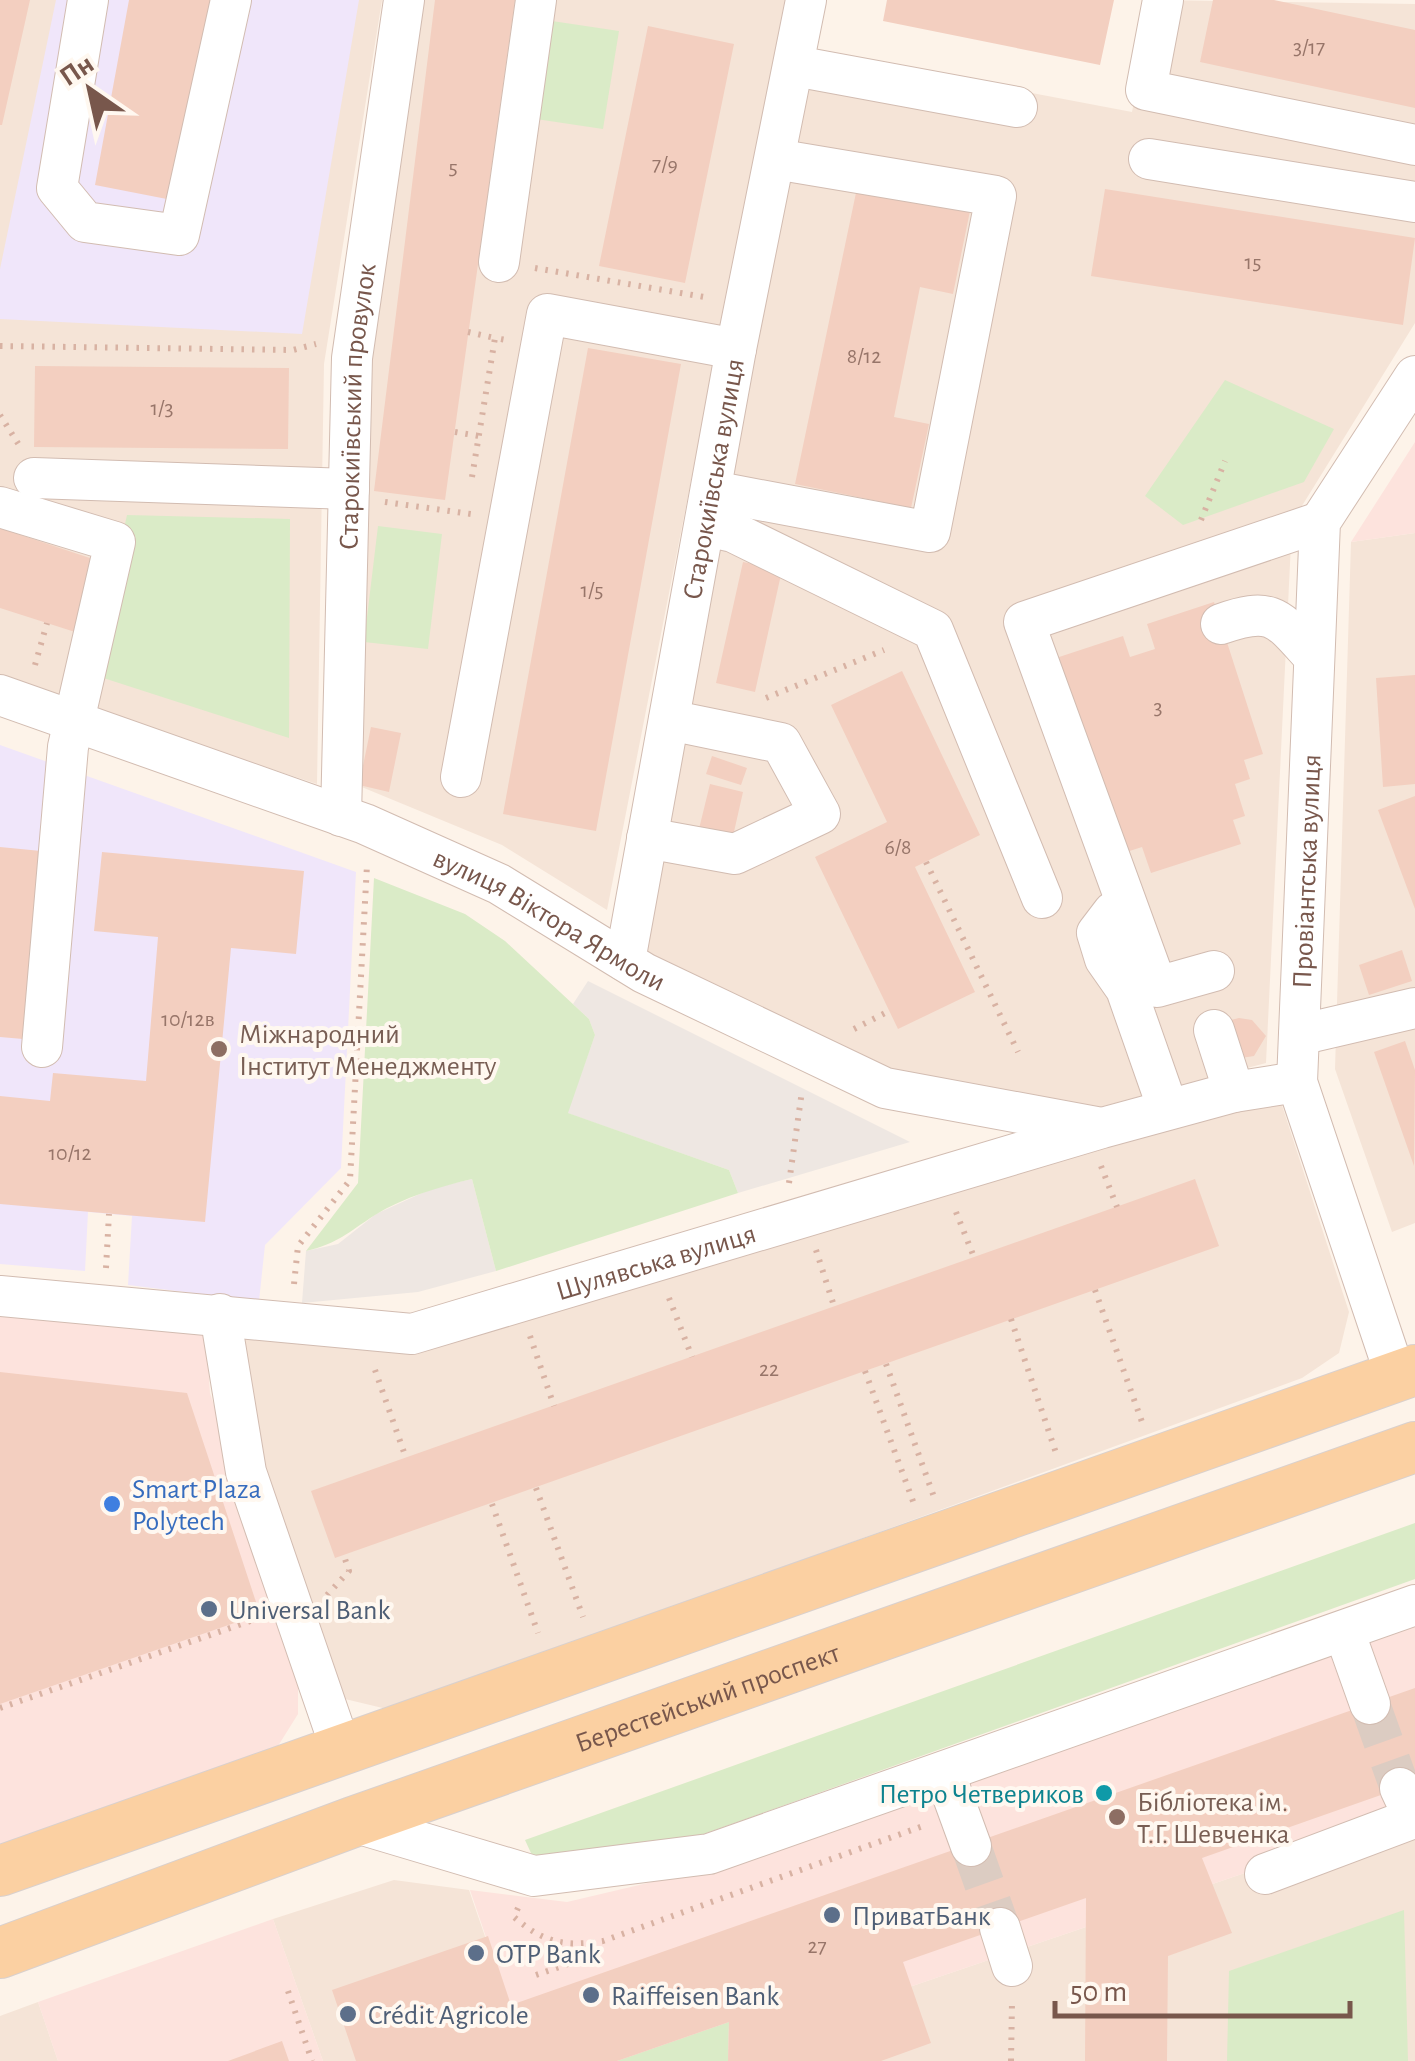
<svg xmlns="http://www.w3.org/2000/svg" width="1415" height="2061" font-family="'Alegreya Sans',sans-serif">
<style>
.residential{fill:#f5e4d7}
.commercial{fill:#fde3dd}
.industrial{fill:#eee7e2}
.education{fill:#f0e6fa}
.green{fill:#daebc7}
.building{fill:#f3cfc0}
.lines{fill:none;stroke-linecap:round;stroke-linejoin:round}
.minor-tunnel{stroke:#dcccc2;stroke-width:40;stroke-dasharray:40 20;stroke-linecap:butt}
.minor-casing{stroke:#d2bcb1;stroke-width:42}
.major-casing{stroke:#d9d0cd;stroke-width:52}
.path{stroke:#d8b2a3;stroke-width:6;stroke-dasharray:2.5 8;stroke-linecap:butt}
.minor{stroke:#fff;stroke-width:40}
.major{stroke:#fbd0a2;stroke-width:50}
.education-dot{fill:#8d6e63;stroke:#fff8f0;stroke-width:4}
.shop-dot{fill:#3f7fe0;stroke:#fff8f0;stroke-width:4}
.service-dot{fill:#5c6f8a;stroke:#fff8f0;stroke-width:4}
.culture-dot{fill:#0f9aa8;stroke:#fff8f0;stroke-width:4}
.labels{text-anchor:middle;stroke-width:8;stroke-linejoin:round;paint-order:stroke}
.number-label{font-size:22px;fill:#977569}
.street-label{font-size:28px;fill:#78574c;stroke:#fff8f0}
.education-label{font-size:28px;fill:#785e54;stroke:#fff8f0;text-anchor:start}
.shop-label{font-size:28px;fill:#366cbe;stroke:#fff8f0;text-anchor:start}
.service-label{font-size:28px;fill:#4e5e75;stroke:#fff8f0;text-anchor:start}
.culture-label{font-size:28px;fill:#0d838f;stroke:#fff8f0;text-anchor:end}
</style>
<rect width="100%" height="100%" fill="#fdf3e9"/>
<path class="residential" d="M 0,0 L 382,0 L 324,364 L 317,784 L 0,680 Z
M 413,0 L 785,0 L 607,910 L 502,845 L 352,783 L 358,366 Z
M 1153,0 L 1415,4 L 1415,323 L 1292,522 L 1266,1063 L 1097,1108 L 891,1071 L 639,955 L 811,51 L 1132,112 Z
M 1415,533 L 1415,1223 L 1392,1232 L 1335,1069 L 1351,542 Z
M 1278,1093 L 1349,1312 L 1339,1353 L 1302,1378 L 391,1710 L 345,1699 L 320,1667 L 251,1470 L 232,1324 L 412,1342 Z
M 1415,1815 L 1415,2061 L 692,2061 Z
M 394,1880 L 469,1890 L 528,2061 L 323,2061 L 273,1919 Z
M 38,2002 L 58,2061 L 0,2061 L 0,2016 Z"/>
<path class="commercial" d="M 1415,442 L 1415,533 L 1351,542 Z
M 0,1304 L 205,1322 L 210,1393 L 298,1671 L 298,1714 L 273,1754 L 0,1851 Z
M 1415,1617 L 1415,1815 L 692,2061 L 528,2061 L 470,1890 L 567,1902 L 720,1866 Z
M 273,1919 L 323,2061 L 58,2061 L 38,2002 Z"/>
<path class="industrial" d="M 588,981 L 910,1142 L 738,1193 L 729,1170 L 567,1113 L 595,1035 L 589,1019 L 573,1004 Z
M 472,1179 L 496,1271 L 418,1292 L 302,1303 L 306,1251 L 338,1244 L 376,1214 L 433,1188 Z"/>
<path class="education" d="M 56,0 L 359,0 L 302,334 L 0,319 L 0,269 Z
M 0,745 L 356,872 L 341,1168 L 265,1245 L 259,1301 L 128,1285 L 132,1216 L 88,1212 L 85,1271 L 0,1264 Z"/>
<path class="green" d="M 552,21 L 619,31 L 603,129 L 536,119 Z
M 1225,380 L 1334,429 L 1304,482 L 1183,525 L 1145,496 Z
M 127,515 L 290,519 L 289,738 L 91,674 Z
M 378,526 L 442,534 L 428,649 L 364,642 Z
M 374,878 L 465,914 L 505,941 L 589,1019 L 595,1035 L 568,1113 L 729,1170 L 738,1193 L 496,1271 L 472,1179 C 439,1187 404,1197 375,1215 C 347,1233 339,1243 306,1251 L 358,1183 Z
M 1415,1523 L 1415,1579 L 701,1835 L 536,1864 L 525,1840 Z
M 1404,1910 L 1408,2061 L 1227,2061 L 1229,1971 Z
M 729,2022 L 728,2061 L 617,2061 Z"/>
<path class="building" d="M 0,0 L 30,0 L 2,125 L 0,125 Z
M 129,0 L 214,0 L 177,201 L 95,185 Z
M 435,0 L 515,0 L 445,500 L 374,491 Z
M 887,0 L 1114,0 L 1100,65 L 883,21 Z
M 1213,0 L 1274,0 L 1415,30 L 1415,108 L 1200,62 Z
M 648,26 L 734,44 L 685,283 L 599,266 Z
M 857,188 L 970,211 L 953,294 L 920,287 L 894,417 L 929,424 L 911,508 L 795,484 Z
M 1105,189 L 1415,238 L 1403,325 L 1091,276 Z
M 588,348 L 681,364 L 596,831 L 503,814 Z
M 35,366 L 289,368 L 288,449 L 34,447 Z
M 0,528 L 99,561 L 75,632 L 0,608 Z
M 743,562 L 782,570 L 755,692 L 716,683 Z
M 1214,602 L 1263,754 L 1244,760 L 1250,779 L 1235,784 L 1245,816 L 1233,820 L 1241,844 L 1151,873 L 1142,847 L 1117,855 L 1053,659 L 1123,636 L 1130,657 L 1155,649 L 1147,624 Z
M 902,671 L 980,835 L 915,867 L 975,992 L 898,1029 L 815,857 L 887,822 L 831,705 Z
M 1415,675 L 1415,784 L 1383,787 L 1376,678 Z
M 371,727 L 401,733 L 389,792 L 359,785 Z
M 712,756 L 747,768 L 741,785 L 706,774 Z
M 710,784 L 743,792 L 731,845 L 697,837 Z
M 1415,796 L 1415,909 L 1378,810 Z
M 0,847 L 41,851 L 23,1039 L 0,1037 Z
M 102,852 L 304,871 L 296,954 L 231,948 L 205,1222 L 0,1204 L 0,1096 L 50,1101 L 53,1073 L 146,1081 L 158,937 L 94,931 Z
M 1402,950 L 1412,981 L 1369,995 L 1359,965 Z
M 1239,1018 L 1252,1020 L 1266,1036 L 1254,1056 L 1241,1058 L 1227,1021 Z
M 1405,1041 L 1415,1070 L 1414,1166 L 1374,1052 Z
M 1195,1179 L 1219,1246 L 335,1558 L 311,1491 Z
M 0,1372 L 187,1393 L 260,1614 L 0,1704 Z
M 1415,1688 L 1415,1783 L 1202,1858 L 1232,1933 L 1168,1956 L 1167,2061 L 1085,2061 L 1086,1898 L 903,1962 L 931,2043 L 881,2061 L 728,2061 L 729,2022 L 617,2061 L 356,2061 L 332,1990 L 488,1936 L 511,2005 Z
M 282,2041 L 289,2061 L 228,2061 Z"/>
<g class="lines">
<path class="minor-tunnel" d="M 1370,1704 L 1400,1788
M 971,1846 L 1000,1928"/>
<defs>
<g id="minor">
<path d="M 88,0 L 57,188 L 85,222 L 179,235 L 231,0"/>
<path d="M 1163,0 L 1146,90 L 1415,145"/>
<path d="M 795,66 L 1017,107"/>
<path d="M 1149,159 L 1415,202"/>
<path d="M 499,262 L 536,0"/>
<path d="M 34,478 L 349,489"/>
<path d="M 712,491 L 930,532 L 996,196 L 775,159"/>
<path d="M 0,507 L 115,542 L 68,747 L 42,1047"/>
<path d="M 706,526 L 733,532 L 933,630 L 1042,898"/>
<path d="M 1221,624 C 1274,605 1279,619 1314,657"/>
<path id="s1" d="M 0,695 L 365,824 L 499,884 L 644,973 L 885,1088 L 1096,1127"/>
<path d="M 461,777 L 547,314 L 736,349"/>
<path id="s2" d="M 341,816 L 352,358 L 404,0"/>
<path d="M 647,838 L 735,854 L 820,814 L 781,743 L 669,720"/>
<path d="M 1113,912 L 1097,933 L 1105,959 L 1126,989 L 1168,1109"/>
<path id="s3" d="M 625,961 L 736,349 L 806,0"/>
<path d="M 1214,971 L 1157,987 L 1024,622 L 1320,522"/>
<path d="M 1214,1030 L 1234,1092"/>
<path d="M 1299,1035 L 1415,1008"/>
<path id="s4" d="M 0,1296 L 412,1334 L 1102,1128 L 1234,1092 L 1297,1082"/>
<path d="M 220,1314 L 246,1472 L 342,1752"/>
<path id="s5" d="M 1396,1377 L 1297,1082 L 1320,522 L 1415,376"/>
<path d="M 1344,1631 L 1370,1704"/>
<path d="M 944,1772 L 971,1846"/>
<path d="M 353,1822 L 534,1876 L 709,1854 L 1415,1605"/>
<path d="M 1265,1874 L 1414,1818 L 1400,1788"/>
<path d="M 1000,1928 L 1012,1966"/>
</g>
<g id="major">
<path d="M 0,1871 L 1415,1370"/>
<path id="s6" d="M 0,1953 L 353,1822 L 1415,1447"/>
</g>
</defs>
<use href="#minor" class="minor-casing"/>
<use href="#major" class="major-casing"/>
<path class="path" d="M 535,268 L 710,298
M 468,332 L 495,338
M 0,346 L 293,350 L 316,344
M 0,415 L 19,445
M 455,432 L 479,436
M 472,477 L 495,338 L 506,340
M 385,502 L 471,514
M 1201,520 L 1225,461
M 35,665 L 47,623
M 766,698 L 884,650
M 926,862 L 1018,1052
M 854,1029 L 889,1011
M 1101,1166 L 1117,1207
M 789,1183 L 802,1091
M 956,1212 L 974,1257
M 816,1250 L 834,1306
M 106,1268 L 109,1214
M 294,1284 L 298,1246 L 350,1180 L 367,865
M 1095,1290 L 1142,1422
M 669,1298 L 692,1357
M 1011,1319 L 1056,1453
M 530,1336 L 554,1406
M 886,1364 L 934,1497
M 375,1370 L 406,1458
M 865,1371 L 914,1504
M 536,1488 L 583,1617
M 492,1504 L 538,1633
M 327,1595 L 349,1571 L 344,1556
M 0,1708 L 259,1618
M 518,1908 L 514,1917 C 544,1943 565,1947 603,1941 L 923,1826
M 536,1975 L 571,1963
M 288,1991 L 312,2061
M 1011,2061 L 1012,2002"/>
<use href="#minor" class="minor"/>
<use href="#major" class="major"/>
</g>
<g class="education-dot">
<circle cx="219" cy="1049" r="10"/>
<circle cx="1117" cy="1817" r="10"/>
</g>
<circle class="shop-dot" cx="112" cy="1504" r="10"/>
<g class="service-dot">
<circle cx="209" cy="1609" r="10"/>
<circle cx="832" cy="1915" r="10"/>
<circle cx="476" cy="1953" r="10"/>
<circle cx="591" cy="1995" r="10"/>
<circle cx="348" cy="2014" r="10"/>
</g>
<circle class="culture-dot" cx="1104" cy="1793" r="10"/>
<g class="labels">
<g class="number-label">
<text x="1309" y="54">3/17</text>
<text x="665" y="171">7/9</text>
<text x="453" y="174">5</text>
<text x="1253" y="269">15</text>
<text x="864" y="363">8/12</text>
<text x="162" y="415">1/3</text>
<text x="592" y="597">1/5</text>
<text x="1158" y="714">3</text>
<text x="898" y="854">6/8</text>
<text x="188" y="1026">10/12в</text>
<text x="70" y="1160">10/12</text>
<text x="769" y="1376">22</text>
<text x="817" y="1953">27</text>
</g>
<g class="street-label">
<text dy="10" stroke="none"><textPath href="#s2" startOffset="410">Старокиївський провулок</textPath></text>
<text dy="10" stroke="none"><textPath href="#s3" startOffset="490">Старокиївська вулиця</textPath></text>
<text dy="10" stroke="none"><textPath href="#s5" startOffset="522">Провіантська вулиця</textPath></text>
<text dy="10" stroke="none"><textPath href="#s1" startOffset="595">вулиця Віктора Ярмоли</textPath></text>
<text dy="10" stroke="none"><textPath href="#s4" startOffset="668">Шулявська вулиця</textPath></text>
<text dy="10" stroke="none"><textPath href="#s6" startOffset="752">Берестейський проспект</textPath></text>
</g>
<g class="education-label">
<text x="239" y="1043">Міжнародний<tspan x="239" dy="32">Інститут Менеджменту</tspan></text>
<text x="1137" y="1811">Бібліотека ім.<tspan x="1137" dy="32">Т.Г. Шевченка</tspan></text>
</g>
<g class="shop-label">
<text x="132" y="1498">Smart Plaza<tspan x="132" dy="32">Polytech</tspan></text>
</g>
<g class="service-label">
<text x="229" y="1619">Universal Bank</text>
<text x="852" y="1925">ПриватБанк</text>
<text x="496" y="1963">OTP Bank</text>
<text x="611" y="2005">Raiffeisen Bank</text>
<text x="368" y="2024">Crédit Agricole</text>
</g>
<g class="culture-label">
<text x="1084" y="1803">Петро Четвериков</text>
</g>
</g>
<g transform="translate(90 90) rotate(326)" stroke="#fff8f0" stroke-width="8" paint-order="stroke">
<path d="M0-8L18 38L0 25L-18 38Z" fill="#78574c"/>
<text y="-15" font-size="28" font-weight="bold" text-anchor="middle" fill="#78574c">Пн</text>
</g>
<path d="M1055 2001v15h295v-15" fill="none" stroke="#78574c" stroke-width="5"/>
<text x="1070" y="2001" font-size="30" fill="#78574c" stroke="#fff8f0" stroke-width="8" paint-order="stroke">50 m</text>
</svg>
